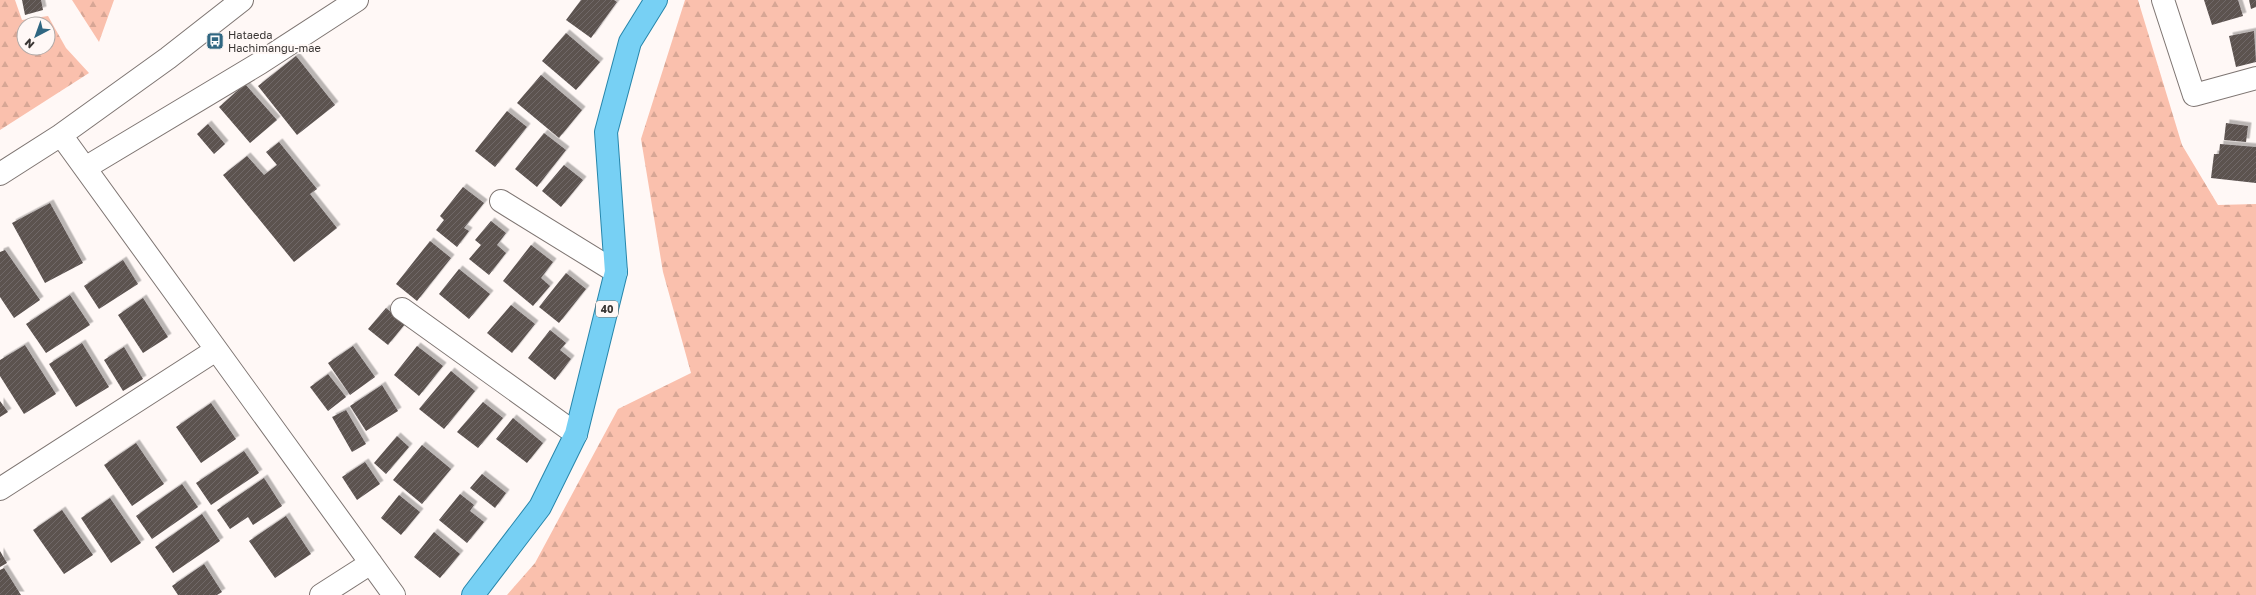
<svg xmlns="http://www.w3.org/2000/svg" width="2256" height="595" font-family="'Golos Text',sans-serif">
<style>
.forest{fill:url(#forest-firs);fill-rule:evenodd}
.building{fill:url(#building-hatch);filter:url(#shadow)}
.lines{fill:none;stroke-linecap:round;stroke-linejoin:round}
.minor-casing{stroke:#7e7572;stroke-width:24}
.major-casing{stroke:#2786ab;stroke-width:24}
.minor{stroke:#fff;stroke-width:22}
.major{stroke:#77d0f4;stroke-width:22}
.labels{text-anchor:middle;stroke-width:4;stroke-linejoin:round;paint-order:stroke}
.shield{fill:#fff8f6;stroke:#74706e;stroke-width:1}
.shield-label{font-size:10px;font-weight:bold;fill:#393533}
.poi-label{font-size:11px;fill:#393533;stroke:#fff8f6;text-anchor:start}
</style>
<defs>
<pattern id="forest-firs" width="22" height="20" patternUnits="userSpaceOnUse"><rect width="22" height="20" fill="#fac0ad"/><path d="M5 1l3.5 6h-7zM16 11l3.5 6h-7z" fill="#d7a695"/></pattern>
<pattern id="building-hatch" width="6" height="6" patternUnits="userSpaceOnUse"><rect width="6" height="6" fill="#5b5250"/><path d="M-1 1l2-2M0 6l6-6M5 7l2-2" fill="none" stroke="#706867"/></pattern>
<filter id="shadow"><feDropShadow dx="3.5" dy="-3.5" stdDeviation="0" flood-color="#0004"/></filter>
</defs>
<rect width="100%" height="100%" fill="#fff8f6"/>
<path class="forest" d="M 0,0 L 15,0 L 22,20 L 48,16 L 66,48 L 89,73 L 0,130 ZM 24,24 L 48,24 L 48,48 L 24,48 Z
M 72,0 L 114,0 L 99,42 Z
M 685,0 L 2138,0 L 2182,145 L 2218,205 L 2256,204 L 2256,595 L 507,595 L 535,563 L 618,409 L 691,373 L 663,272 L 641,139 Z"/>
<path class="building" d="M 22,0 L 41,0 L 43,10 L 25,15 Z
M 581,0 L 614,0 L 617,2 L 591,38 L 566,20 Z
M 2204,0 L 2238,0 L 2243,16 L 2212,25 Z
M 2249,0 L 2256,0 L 2256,7 L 2251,9 Z
M 2254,31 L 2256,62 L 2236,67 L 2229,36 Z
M 566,33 L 600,62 L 576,90 L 542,61 Z
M 296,56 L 335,105 L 297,135 L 258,86 Z
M 541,75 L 582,110 L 559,138 L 517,103 Z
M 245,84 L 277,120 L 250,143 L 219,107 Z
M 507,111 L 527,127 L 495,167 L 475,151 Z
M 2226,123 L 2248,126 L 2246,142 L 2224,140 Z
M 208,124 L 225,144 L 214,154 L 197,134 Z
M 544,133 L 566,150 L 537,187 L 515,169 Z
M 279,142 L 317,189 L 310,194 L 337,228 L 294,262 L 223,175 L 247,156 L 264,175 L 277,165 L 266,152 Z
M 2220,144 L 2256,147 L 2256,183 L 2211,178 L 2214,154 L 2219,154 Z
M 564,165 L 583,180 L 561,207 L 542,191 Z
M 463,187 L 484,203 L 464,228 L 469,231 L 457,247 L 436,230 L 444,220 L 440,216 Z
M 50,203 L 83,263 L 45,283 L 12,223 Z
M 491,221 L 506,233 L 497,245 L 506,253 L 489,275 L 469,259 L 481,245 L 475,240 Z
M 430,241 L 451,258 L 417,301 L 396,284 Z
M 531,245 L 553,262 L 541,278 L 550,286 L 533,306 L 503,281 Z
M 5,250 L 40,300 L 14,318 L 0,297 L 0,252 Z
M 123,260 L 138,284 L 99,309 L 84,286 Z
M 459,269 L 490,294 L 469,319 L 439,294 Z
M 566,273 L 586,289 L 559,323 L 539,307 Z
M 70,295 L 90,325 L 46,353 L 26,324 Z
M 143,298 L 168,337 L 143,353 L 118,315 Z
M 511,305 L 535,324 L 512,353 L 487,333 Z
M 386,308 L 405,324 L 388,345 L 368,329 Z
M 550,330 L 566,343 L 560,350 L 571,359 L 555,380 L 528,358 Z
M 82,343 L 109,387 L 76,407 L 49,364 Z
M 25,345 L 56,394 L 24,414 L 0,376 L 0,360 Z
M 353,346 L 375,377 L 350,395 L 328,363 Z
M 417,346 L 443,366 L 419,396 L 394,375 Z
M 124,347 L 143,379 L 123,391 L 104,360 Z
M 451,371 L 475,391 L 444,429 L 419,409 Z
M 328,374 L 346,397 L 328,411 L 310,387 Z
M 382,385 L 398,411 L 366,431 L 350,406 Z
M 0,401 L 8,412 L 0,417 Z
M 483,402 L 503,418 L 478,448 L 457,432 Z
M 211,403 L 236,439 L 201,463 L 176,427 Z
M 346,410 L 366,444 L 352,452 L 332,417 Z
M 513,418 L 543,443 L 527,463 L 496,439 Z
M 397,436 L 409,447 L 386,474 L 374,463 Z
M 136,443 L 164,484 L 132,506 L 104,465 Z
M 422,445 L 451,469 L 422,504 L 393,480 Z
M 244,451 L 259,473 L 211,505 L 196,483 Z
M 365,462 L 380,484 L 357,500 L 342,477 Z
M 482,474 L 506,493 L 495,508 L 470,488 Z
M 264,478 L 282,506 L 253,525 L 248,517 L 230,529 L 217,510 Z
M 182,484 L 198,507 L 152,539 L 136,516 Z
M 460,494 L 474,505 L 470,511 L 484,522 L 467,543 L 439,520 Z
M 399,495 L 420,512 L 401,535 L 381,518 Z
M 110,498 L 141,543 L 111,563 L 81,518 Z
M 62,510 L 93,555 L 64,574 L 33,530 Z
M 202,514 L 220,541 L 173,573 L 155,547 Z
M 286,516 L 311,554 L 275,578 L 249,541 Z
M 434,532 L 460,554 L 440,578 L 414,557 Z
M 0,551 L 7,563 L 0,567 Z
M 204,564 L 222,592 L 217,595 L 178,595 L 172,586 Z
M 4,568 L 21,595 L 0,595 L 0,570 Z"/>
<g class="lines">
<defs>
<path id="minor" d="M 2163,0 L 2194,95 L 2256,78
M 61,135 L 394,595
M 85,168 L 260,63 L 357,0
M 0,174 L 61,135 L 168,58 L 242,0
M 501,201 L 616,272
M 402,309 L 576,434
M 0,489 L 216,350
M 321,595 L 371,563"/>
<path id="major" d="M 473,595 L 540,507 L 576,434 L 616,272 L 606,132 L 630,42 L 656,0"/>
</defs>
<use href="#minor" class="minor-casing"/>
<use href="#major" class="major-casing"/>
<use href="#minor" class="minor"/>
<use href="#major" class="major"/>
</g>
<defs>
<symbol id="bus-square" viewBox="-11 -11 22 22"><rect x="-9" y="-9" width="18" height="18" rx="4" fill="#306782" stroke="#fff8f6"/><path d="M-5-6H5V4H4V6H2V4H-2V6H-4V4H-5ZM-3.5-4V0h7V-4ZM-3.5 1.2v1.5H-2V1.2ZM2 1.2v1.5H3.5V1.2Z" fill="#fff"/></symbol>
</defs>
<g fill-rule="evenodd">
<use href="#bus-square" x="205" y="31" width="20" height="20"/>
</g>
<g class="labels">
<rect class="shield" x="596" y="301" width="22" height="16" rx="3"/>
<g class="shield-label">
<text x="607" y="313">40</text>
</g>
<g class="poi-label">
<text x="228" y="39">Hataeda<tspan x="228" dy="13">Hachimangu-mae</tspan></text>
</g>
</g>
<g transform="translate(36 36) rotate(221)"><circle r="19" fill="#fff8f6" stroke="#b0aaa8"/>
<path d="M0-3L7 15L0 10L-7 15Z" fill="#306782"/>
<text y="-6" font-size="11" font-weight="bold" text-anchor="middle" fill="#393533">N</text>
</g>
</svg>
